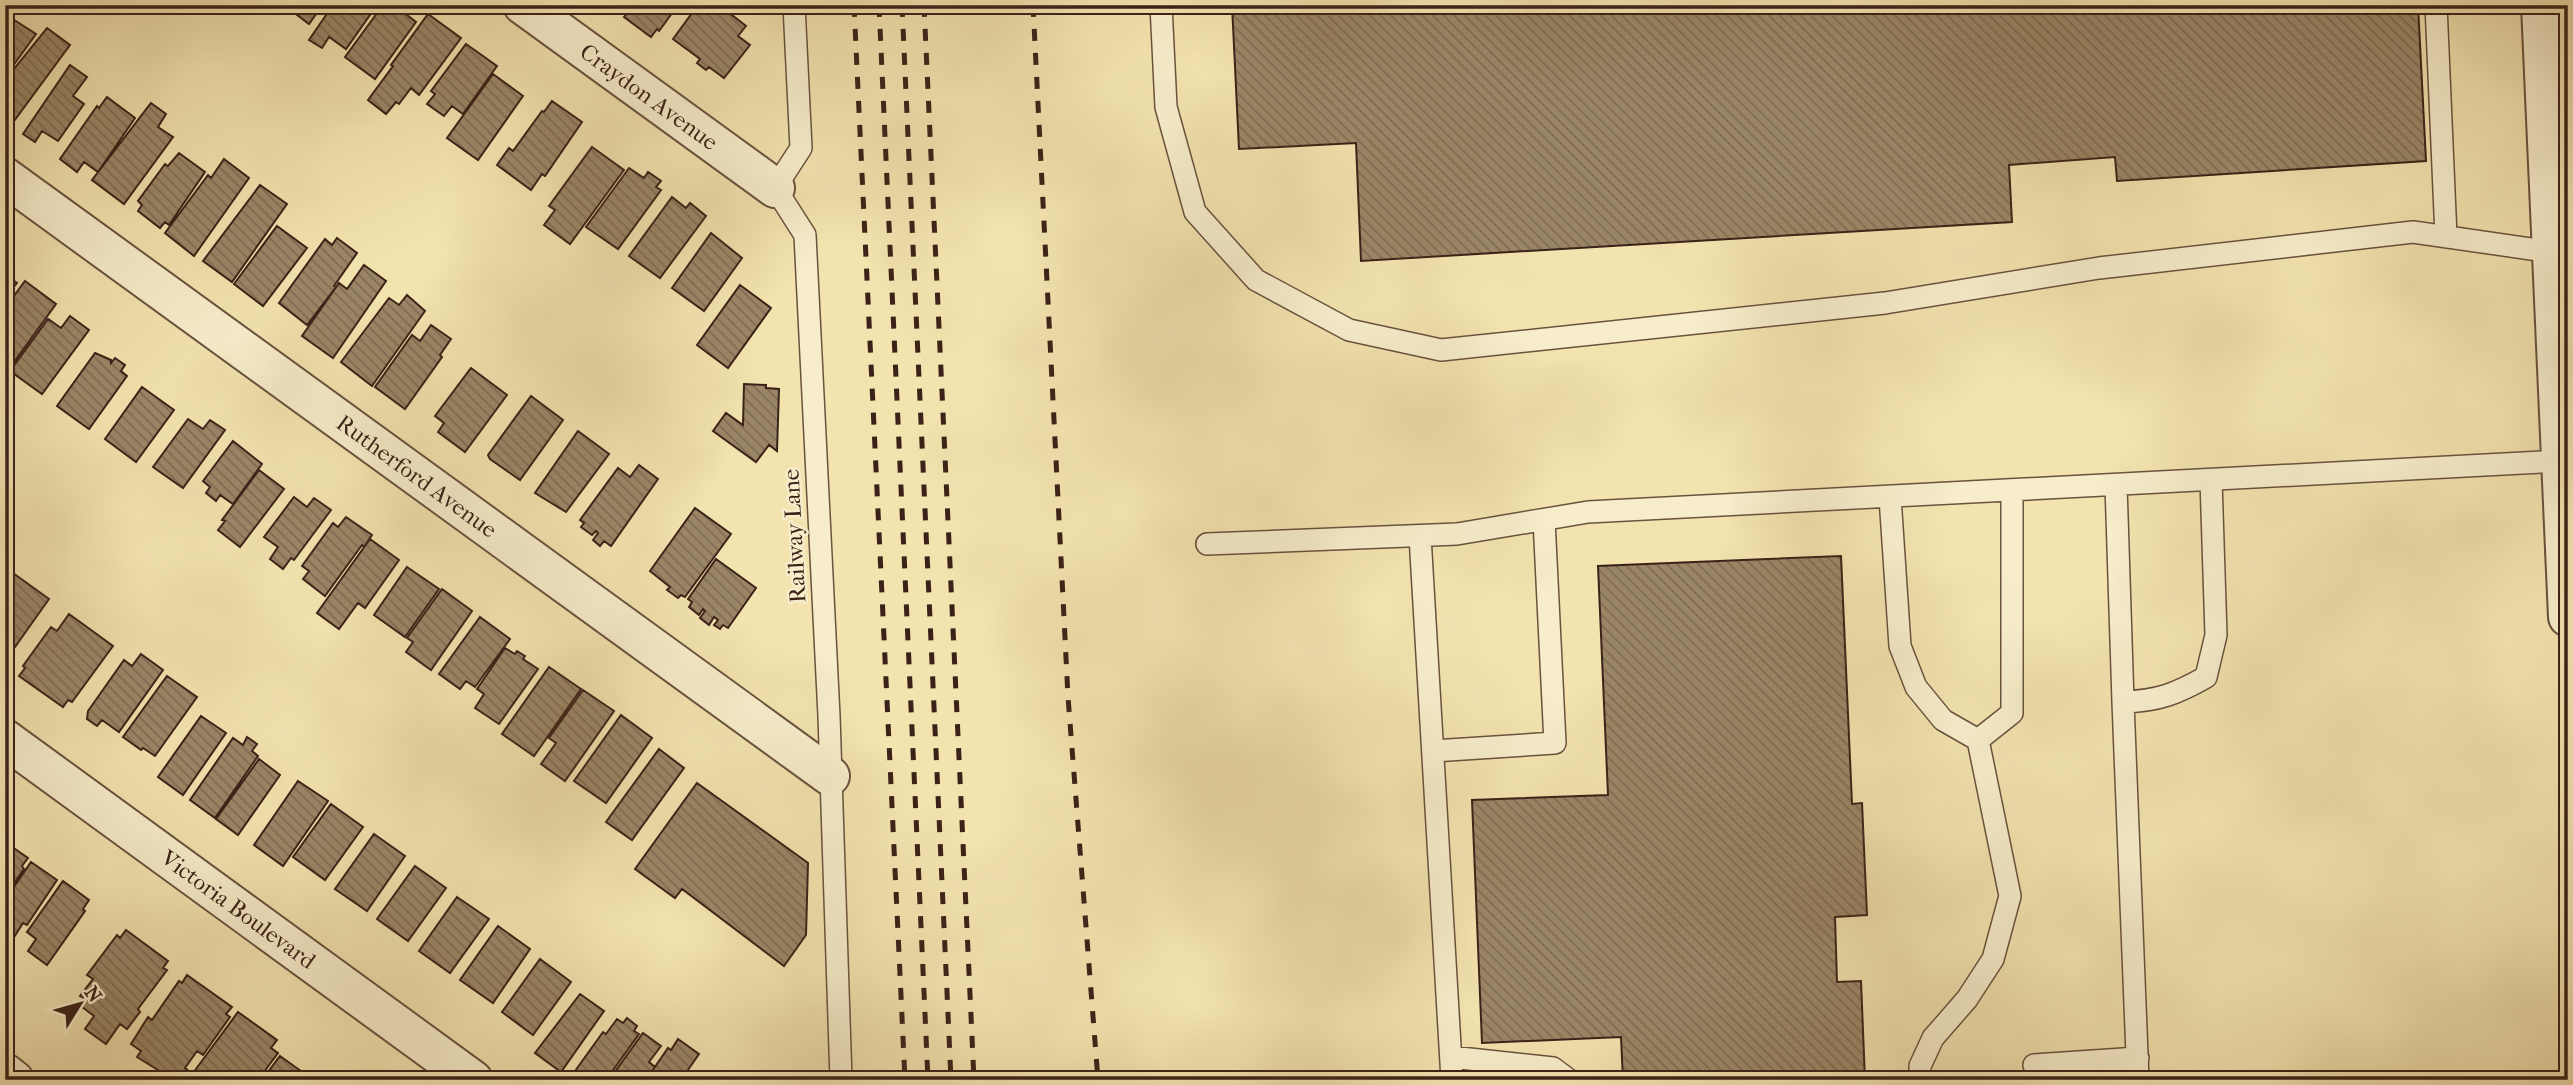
<svg xmlns="http://www.w3.org/2000/svg" width="2573" height="1085" font-family="'IM FELL French Canon',serif">
<style>
.building{fill:url(#building-back-hatch);stroke:#3b2218;stroke-width:2}
.lines{fill:none;stroke-linecap:round;stroke-linejoin:round}
.service-casing{stroke:#69523e;stroke-width:24}
.minor-casing{stroke:#69523e;stroke-width:42}
.service{stroke:#f7edcb;stroke-width:21}
.minor{stroke:#f7edcb;stroke-width:38}
.rail{stroke:#3b2218;stroke-width:5;stroke-dasharray:12 12;stroke-linecap:butt}
.labels{text-anchor:middle;stroke-width:5;stroke-linejoin:round;paint-order:stroke}
.street-label{font-size:23px;fill:#3b2218;stroke:#f7edcb}
</style>
<defs>
<pattern id="building-back-hatch" width="6" height="6" patternUnits="userSpaceOnUse" patternTransform="scale(1.75)"><rect width="6" height="6" fill="#9a8667"/><path d="M-1 5l2 2M0 0l6 6M5-1l2 2" fill="none" stroke="#7f6d54"/></pattern>
</defs>
<rect width="100%" height="100%" fill="#f2e3af"/>
<filter id="stains"><feTurbulence type="fractalNoise" baseFrequency=".00286" numOctaves="4"/><feColorMatrix values="0 0 0 0 .2 0 0 0 0 .09 0 0 0 0 .02 0 0 0 .5 -.17"/></filter>
<radialGradient id="worn" r=".72"><stop offset=".6" stop-color="#630" stop-opacity="0"/><stop offset="1" stop-color="#630" stop-opacity=".3"/></radialGradient>
<path class="building" d="M 284,5 L 327,5 L 322,13 L 319,10 L 309,24 Z
M 333,5 L 377,5 L 346,49 L 329,37 L 322,48 L 309,40 Z
M 383,5 L 395,5 L 401,10 L 404,5 L 411,5 L 414,7 L 407,15 L 416,22 L 375,79 L 345,57 Z
M 628,5 L 678,5 L 659,31 L 657,29 L 651,37 L 624,17 L 629,10 L 627,7 Z
M 698,5 L 707,12 L 712,5 L 719,5 L 746,26 L 738,36 L 750,45 L 724,78 L 709,67 L 706,70 L 697,63 L 700,59 L 673,39 Z
M 1232,5 L 2418,5 L 2426,161 L 2117,181 L 2115,157 L 2009,165 L 2012,222 L 1361,261 L 1356,143 L 1239,149 Z
M 428,14 L 461,38 L 419,95 L 411,88 L 399,104 L 396,102 L 386,114 L 368,100 L 393,66 L 391,65 Z
M 8,16 L 36,34 L 5,77 L 5,20 Z
M 47,28 L 70,45 L 14,121 L 5,114 L 5,80 Z
M 466,44 L 497,66 L 463,114 L 452,106 L 444,116 L 427,104 L 435,94 L 431,91 Z
M 70,65 L 87,77 L 73,96 L 84,104 L 58,141 L 42,131 L 35,142 L 23,134 Z
M 493,74 L 523,96 L 478,160 L 447,138 Z
M 107,97 L 135,118 L 98,172 L 84,162 L 77,172 L 60,159 L 97,106 L 99,108 Z
M 552,101 L 582,122 L 545,176 L 542,174 L 531,190 L 497,165 L 509,148 L 513,151 L 542,111 L 544,112 Z
M 151,103 L 166,114 L 158,127 L 173,137 L 124,204 L 92,180 Z
M 592,147 L 624,170 L 570,244 L 544,225 L 555,210 L 549,206 Z
M 179,153 L 205,172 L 169,225 L 165,222 L 160,228 L 138,211 L 142,205 L 138,201 L 165,164 L 168,166 Z
M 224,159 L 249,178 L 194,256 L 165,233 L 208,175 L 211,178 Z
M 629,168 L 644,178 L 648,172 L 661,181 L 656,187 L 661,190 L 618,249 L 586,227 Z
M 260,185 L 287,204 L 232,282 L 203,261 Z
M 672,197 L 686,208 L 690,203 L 706,216 L 660,278 L 629,256 Z
M 277,226 L 307,248 L 263,306 L 234,284 Z
M 711,233 L 742,258 L 704,311 L 672,288 Z
M 337,238 L 357,253 L 334,286 L 336,287 L 307,325 L 279,303 L 325,239 L 332,245 Z
M 364,265 L 386,281 L 333,358 L 302,336 L 339,283 L 347,289 Z
M 5,274 L 17,283 L 5,298 Z
M 25,281 L 56,304 L 9,369 L 5,366 L 5,308 Z
M 740,285 L 771,308 L 728,368 L 697,345 Z
M 407,295 L 425,311 L 372,386 L 341,362 L 389,298 L 399,305 Z
M 70,316 L 89,330 L 42,394 L 10,371 L 48,319 L 61,328 Z
M 431,325 L 451,339 L 440,355 L 442,357 L 405,409 L 375,387 L 412,335 L 420,341 Z
M 95,353 L 111,360 L 111,363 L 115,358 L 125,365 L 121,371 L 127,376 L 89,429 L 57,406 Z
M 471,368 L 507,395 L 465,452 L 438,432 L 444,423 L 435,416 Z
M 744,384 L 766,385 L 766,388 L 779,389 L 777,451 L 769,445 L 756,462 L 713,431 L 726,413 L 743,425 Z
M 142,387 L 174,410 L 136,462 L 105,439 Z
M 531,396 L 563,420 L 520,480 L 490,459 L 488,455 Z
M 188,419 L 203,429 L 210,420 L 225,430 L 183,488 L 153,467 Z
M 578,431 L 609,454 L 566,512 L 535,493 Z
M 233,441 L 262,464 L 233,504 L 220,495 L 216,501 L 206,493 L 210,487 L 203,481 Z
M 639,465 L 658,479 L 611,546 L 604,541 L 600,546 L 593,540 L 598,533 L 596,531 L 592,535 L 581,527 L 584,523 L 580,520 L 618,468 L 630,477 Z
M 259,470 L 284,489 L 240,547 L 218,530 L 225,521 L 222,520 Z
M 294,497 L 307,507 L 314,498 L 331,510 L 294,560 L 291,558 L 283,569 L 270,559 L 278,547 L 264,537 Z
M 695,508 L 731,534 L 685,597 L 681,595 L 678,598 L 667,590 L 670,587 L 650,571 Z
M 346,517 L 372,535 L 364,547 L 362,545 L 325,596 L 303,579 L 309,571 L 302,566 L 333,523 L 338,527 Z
M 370,539 L 399,560 L 365,608 L 358,603 L 339,629 L 317,613 Z
M 1841,556 L 1852,804 L 1862,803 L 1867,915 L 1835,917 L 1837,982 L 1861,981 L 1865,1080 L 1623,1080 L 1621,1037 L 1482,1043 L 1472,800 L 1608,795 L 1598,566 Z
M 716,559 L 756,588 L 728,628 L 723,625 L 720,629 L 714,625 L 718,620 L 714,617 L 709,625 L 700,618 L 705,611 L 703,609 L 699,615 L 689,607 L 692,602 L 688,599 Z
M 407,567 L 439,589 L 405,637 L 374,615 Z
M 6,568 L 49,599 L 8,657 L 5,655 Z
M 442,589 L 472,611 L 431,670 L 406,652 L 413,642 L 407,638 Z
M 69,614 L 113,646 L 72,702 L 68,700 L 63,707 L 19,676 L 25,668 L 23,666 L 51,627 L 57,631 Z
M 480,617 L 510,639 L 475,687 L 466,681 L 460,689 L 439,674 Z
M 505,648 L 515,654 L 517,651 L 525,656 L 523,659 L 538,669 L 499,724 L 475,708 L 484,694 L 477,689 Z
M 141,654 L 163,670 L 119,732 L 102,720 L 97,726 L 87,719 L 88,711 L 124,660 L 132,666 Z
M 549,667 L 581,689 L 534,756 L 502,734 Z
M 167,676 L 197,697 L 155,756 L 143,748 L 141,750 L 123,737 Z
M 583,690 L 614,711 L 565,781 L 541,764 L 556,743 L 549,738 Z
M 621,715 L 652,738 L 606,803 L 574,781 Z
M 201,716 L 226,733 L 183,795 L 158,777 Z
M 247,737 L 257,744 L 252,751 L 258,756 L 215,818 L 190,800 L 233,738 L 243,745 Z
M 659,749 L 684,768 L 632,840 L 606,822 Z
M 259,759 L 280,775 L 238,835 L 216,819 Z
M 298,781 L 328,801 L 283,866 L 254,845 Z
M 697,783 L 808,863 L 806,935 L 784,966 L 682,889 L 675,898 L 635,869 Z
M 331,804 L 363,827 L 325,880 L 293,857 Z
M 374,834 L 405,856 L 367,911 L 335,889 Z
M 5,842 L 28,858 L 22,866 L 24,869 L 5,896 Z
M 31,862 L 57,880 L 27,925 L 23,923 L 9,945 L 5,942 L 5,900 Z
M 415,866 L 446,888 L 408,941 L 377,919 Z
M 63,881 L 89,900 L 83,909 L 85,911 L 47,965 L 28,951 L 36,939 L 27,932 Z
M 457,897 L 489,919 L 450,973 L 419,951 Z
M 498,926 L 530,949 L 493,1003 L 460,980 Z
M 126,930 L 168,961 L 163,968 L 167,970 L 138,1009 L 140,1012 L 127,1029 L 120,1024 L 106,1044 L 85,1029 L 94,1016 L 78,1004 L 84,998 L 80,996 L 93,979 L 87,975 L 117,935 L 120,938 Z
M 540,959 L 571,982 L 533,1035 L 502,1012 Z
M 187,975 L 232,1007 L 226,1014 L 230,1017 L 203,1055 L 197,1051 L 185,1068 L 190,1072 L 185,1080 L 174,1080 L 137,1057 L 141,1051 L 131,1044 L 148,1017 L 152,1020 L 179,981 L 182,983 Z
M 580,994 L 604,1011 L 561,1072 L 535,1053 Z
M 238,1012 L 277,1040 L 271,1048 L 278,1053 L 258,1080 L 202,1080 L 193,1073 Z
M 627,1018 L 637,1026 L 634,1031 L 639,1034 L 606,1080 L 570,1078 L 603,1032 L 606,1034 L 617,1019 L 623,1023 Z
M 643,1033 L 661,1046 L 649,1062 L 655,1067 L 645,1080 L 609,1080 Z
M 678,1039 L 699,1054 L 681,1080 L 646,1080 L 668,1048 L 671,1050 Z
M 280,1056 L 305,1074 L 301,1080 L 262,1080 Z"/>
<g class="lines">
<defs>
<path id="service" d="M 794,5 L 801,148 L 775,188 L 805,235 L 829,716 L 841,1080
M 1161,5 L 1166,107 L 1195,212 L 1256,280 L 1349,330 L 1441,350 L 1885,303 L 2099,268 L 2413,232 L 2552,252
M 2436,5 L 2446,237
M 2116,485 L 2123,702 C 2158,701 2176,694 2206,677 L 2216,635 L 2211,480
M 1890,497 L 1900,646 L 1916,687 L 1943,720 L 1978,740 L 2010,896 L 1993,959 L 1967,999 L 1933,1038 L 1920,1066 L 1920,1080
M 1420,536 L 1452,1080
M 1207,544 L 1457,534 L 1588,512 L 2561,461
M 2123,702 L 2138,1080
M 1978,740 L 2012,713 L 2012,490
M 1433,751 L 1555,743 L 1544,520
M 1451,1057 L 1553,1068 L 1569,1080
M 2034,1065 L 2138,1058"/>
<g id="minor">
<path id="s1" d="M 523,5 L 775,188"/>
<path d="M 2541,5 L 2568,617"/>
<path id="s2" d="M 5,177 L 830,776"/>
<path id="s3" d="M 5,739 L 473,1080"/>
<path d="M 5,1073 L 14,1080"/>
</g>
</defs>
<use href="#service" class="service-casing"/>
<use href="#minor" class="minor-casing"/>
<use href="#service" class="service"/>
<use href="#minor" class="minor"/>
<path class="rail" d="M 854,5 L 905,1080
M 879,5 L 928,1080
M 902,5 L 951,1080
M 924,5 L 974,1080
M 1033,5 L 1068,697 L 1098,1080"/>
</g>
<g class="labels">
<g class="street-label">
<text dy="8" stroke="none"><textPath href="#s1" startOffset="156">Craydon Avenue</textPath></text>
<text dy="8" stroke="none"><textPath href="#s2" startOffset="509">Rutherford Avenue</textPath></text>
<text transform="translate(794 536) rotate(-93)" y="8">Railway Lane</text>
<text dy="8" stroke="none"><textPath href="#s3" startOffset="289">Victoria Boulevard</textPath></text>
</g>
</g>
<rect width="2573" height="1085" fill="none" stroke="#f2e3af" stroke-width="28"/>
<rect x="7" y="7" width="2559" height="1071" fill="none" stroke="#3b2218" stroke-width="3.5"/>
<rect x="14" y="14" width="2545" height="1057" fill="none" stroke="#3b2218" stroke-width="2"/>
<g transform="translate(80 1004) rotate(53)" stroke="#f7edcb" stroke-width="5" paint-order="stroke">
<path d="M0-5L12 26L0 18L-12 26Z" fill="#3b2218"/>
<text y="-10" font-size="19" font-weight="bold" text-anchor="middle" fill="#3b2218">N</text>
</g>
<rect width="100%" height="100%" filter="url(#stains)"/>
<rect width="100%" height="100%" fill="url(#worn)"/>
</svg>
